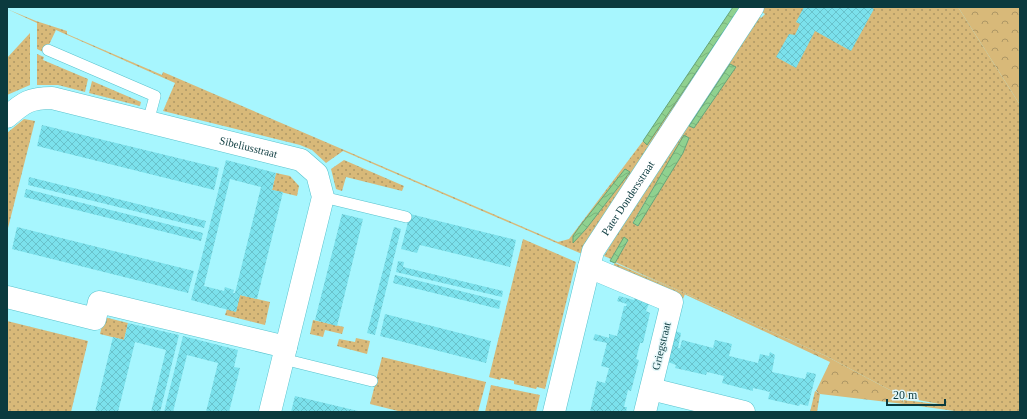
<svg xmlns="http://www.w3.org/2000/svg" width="1027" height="419" font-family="Georgia,serif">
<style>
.grass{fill:url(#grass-dots);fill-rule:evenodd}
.forest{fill:url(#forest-crowns)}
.water{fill:url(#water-waves);stroke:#67a477}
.building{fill:url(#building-cross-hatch);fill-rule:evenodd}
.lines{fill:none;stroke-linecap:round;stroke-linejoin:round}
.lane-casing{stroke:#59c2cd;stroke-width:12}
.street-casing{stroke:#59c2cd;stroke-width:23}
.lane{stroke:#fff;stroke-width:11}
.street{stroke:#fff;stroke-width:22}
.labels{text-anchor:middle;stroke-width:3;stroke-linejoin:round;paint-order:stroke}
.street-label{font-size:11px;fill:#0b3a3e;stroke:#e5f7f9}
</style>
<defs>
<pattern id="grass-dots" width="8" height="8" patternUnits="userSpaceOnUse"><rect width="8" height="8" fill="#d8b979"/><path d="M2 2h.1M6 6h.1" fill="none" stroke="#ad9765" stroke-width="1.8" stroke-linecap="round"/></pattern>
<pattern id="forest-crowns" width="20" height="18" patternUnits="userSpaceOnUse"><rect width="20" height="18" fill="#d8b979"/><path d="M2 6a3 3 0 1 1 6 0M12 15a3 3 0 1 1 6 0" fill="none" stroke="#ad9765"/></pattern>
<pattern id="water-waves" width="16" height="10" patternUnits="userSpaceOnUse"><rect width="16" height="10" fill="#8fd18f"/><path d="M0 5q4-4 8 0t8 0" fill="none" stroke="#7ab47c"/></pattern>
<pattern id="building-cross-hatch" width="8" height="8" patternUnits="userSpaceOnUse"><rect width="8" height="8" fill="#7be1ec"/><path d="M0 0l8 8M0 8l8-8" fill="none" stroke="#69c2cb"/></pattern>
</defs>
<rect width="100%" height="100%" fill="#a7f6fe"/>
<path class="grass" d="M 740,7 L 745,7 L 582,254 L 343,151 L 326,163 L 312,150 L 300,145 L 163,111 L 175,83 L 56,30 L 45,53 L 37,49 L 37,23 L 7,9 L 36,21 L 67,31 L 67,34 L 162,75 L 163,72 L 558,242 L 569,239 L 643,141 L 647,144 ZM 630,172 L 586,229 L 573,242 Z
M 763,7 L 958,7 L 1020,105 L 1020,412 L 962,412 L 904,404 L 904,400 L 944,405 L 903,397 L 826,356 L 615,262 L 628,241 L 624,238 L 611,259 L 604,256 L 624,222 L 758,14 L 761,18 L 765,14 L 760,11 ZM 736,66 L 694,128 L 689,126 ZM 684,136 L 689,138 L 683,153 L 637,226 L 633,222 Z
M 30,33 L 30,85 L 7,95 L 7,58 Z
M 37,54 L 44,57 L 43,60 L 88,79 L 85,92 L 58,85 L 37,85 Z
M 92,81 L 141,102 L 140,106 L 89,93 Z
M 24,119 L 35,121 L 7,232 L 7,133 Z
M 344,160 L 404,186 L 402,191 L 346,177 L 342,191 L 336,189 L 331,169 Z
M 276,173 L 290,176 L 299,186 L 297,196 L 272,190 Z
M 523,239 L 576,262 L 545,389 L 537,387 L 536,389 L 514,384 L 514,381 L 501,378 L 500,380 L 489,377 Z
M 615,263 L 685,294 L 683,299 L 611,269 Z
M 240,295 L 270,302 L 265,325 L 225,315 L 227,309 L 236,311 Z
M 104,317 L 128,323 L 124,340 L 100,334 Z
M 313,320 L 344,327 L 342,334 L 325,330 L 323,337 L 310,334 Z
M 7,321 L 88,341 L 71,412 L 7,412 Z
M 356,338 L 370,341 L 367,354 L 337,346 L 339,339 L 355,342 Z
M 382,357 L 486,382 L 478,412 L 402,412 L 370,404 Z
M 491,385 L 540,395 L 536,412 L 485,412 Z
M 815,391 L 820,394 L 817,412 L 810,412 Z"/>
<path class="forest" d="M 958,7 L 1020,7 L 1020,105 Z
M 615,262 L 826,356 L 903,397 L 904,404 L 820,394 L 816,391 L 830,362 Z"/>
<path class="water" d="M 733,7 L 740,7 L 647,145 L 643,141 Z
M 730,64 L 736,67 L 694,128 L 689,126 Z
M 684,135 L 689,138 L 683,153 L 638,226 L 633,223 Z
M 625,169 L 630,172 L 586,229 L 573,243 L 573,236 L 580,226 Z
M 624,237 L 628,240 L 615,263 L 610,261 Z"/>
<path class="building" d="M 804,7 L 871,7 L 874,9 L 851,51 L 815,31 L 796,68 L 776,57 L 789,34 L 795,35 L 800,24 L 796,22 Z
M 42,125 L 219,168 L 214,190 L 37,146 Z
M 226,160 L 276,173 L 272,190 L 283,192 L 257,299 L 240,295 L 236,312 L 191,300 ZM 230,179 L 261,187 L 235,293 L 233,293 L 234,290 L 225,287 L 224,291 L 204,286 Z
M 29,177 L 206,221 L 204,228 L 28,185 Z
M 26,189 L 203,233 L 201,241 L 24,197 Z
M 342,214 L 363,219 L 337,326 L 315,320 Z
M 410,214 L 516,240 L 510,267 L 420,245 L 417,253 L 401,249 Z
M 17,227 L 194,271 L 188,293 L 12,249 Z
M 394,227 L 401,229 L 375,335 L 367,333 Z
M 398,261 L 404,262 L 403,267 L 503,291 L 502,297 L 396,272 Z
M 395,275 L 501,301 L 499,309 L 393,283 Z
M 636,295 L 650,301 L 646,311 L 650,313 L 643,343 L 640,343 L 636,359 L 639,360 L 631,391 L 628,390 L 624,407 L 627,407 L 626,412 L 590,412 L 597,381 L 605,383 L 609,368 L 601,366 L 607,343 L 593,340 L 595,334 L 609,338 L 609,334 L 617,336 L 624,306 L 626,306 L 627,304 L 617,301 L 619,296 L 634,300 Z
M 385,314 L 491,341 L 486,363 L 380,336 Z
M 128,323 L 179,335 L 160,412 L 151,412 L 166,350 L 135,342 L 118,412 L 95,412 L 113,337 L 124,340 Z
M 675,331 L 681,333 L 678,348 L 680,348 L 682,340 L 713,348 L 715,340 L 732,344 L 729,356 L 758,363 L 760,354 L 769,356 L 770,352 L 775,355 L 772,372 L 805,379 L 807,372 L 816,374 L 808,406 L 800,404 L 799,406 L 768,399 L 770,392 L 753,388 L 753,391 L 722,383 L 724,376 L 707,372 L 706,375 L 675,368 L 676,365 L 668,362 Z
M 183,336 L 238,350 L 234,367 L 240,368 L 229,412 L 206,412 L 218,363 L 187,355 L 173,412 L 164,412 Z
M 295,396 L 358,411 L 358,412 L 291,412 Z"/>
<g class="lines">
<defs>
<path id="lane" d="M 48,50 L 155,96 L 148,122
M 323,197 L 406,217
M 283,359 L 372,381"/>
<g id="street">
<path id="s1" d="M 7,117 C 24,102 30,98 52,98 L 301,160 L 317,174 L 323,197 L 270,412"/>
<path d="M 589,267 L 672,302 L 645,412"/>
<path d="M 7,297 L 95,319 L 99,302 L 286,347"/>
<path d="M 651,389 L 744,412"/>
<path id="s2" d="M 554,412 L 593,251 L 753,7"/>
</g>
</defs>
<use href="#lane" class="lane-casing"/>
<use href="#street" class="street-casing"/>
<use href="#lane" class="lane"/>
<use href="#street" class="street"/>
</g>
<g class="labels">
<g class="street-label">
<text dy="4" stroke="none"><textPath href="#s1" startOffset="253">Sibeliusstraat</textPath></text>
<text dy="4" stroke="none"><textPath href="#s2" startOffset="229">Pater Dondersstraat</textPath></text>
<text transform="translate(661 346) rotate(-76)" y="4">Griegstraat</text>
</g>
</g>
<rect width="1027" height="419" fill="none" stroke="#0b3a3e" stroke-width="16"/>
<path d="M887 399v6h58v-6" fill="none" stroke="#0b3a3e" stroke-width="2"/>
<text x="893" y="399" font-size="12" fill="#0b3a3e" stroke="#e5f7f9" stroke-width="3" paint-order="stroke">20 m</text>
</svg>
